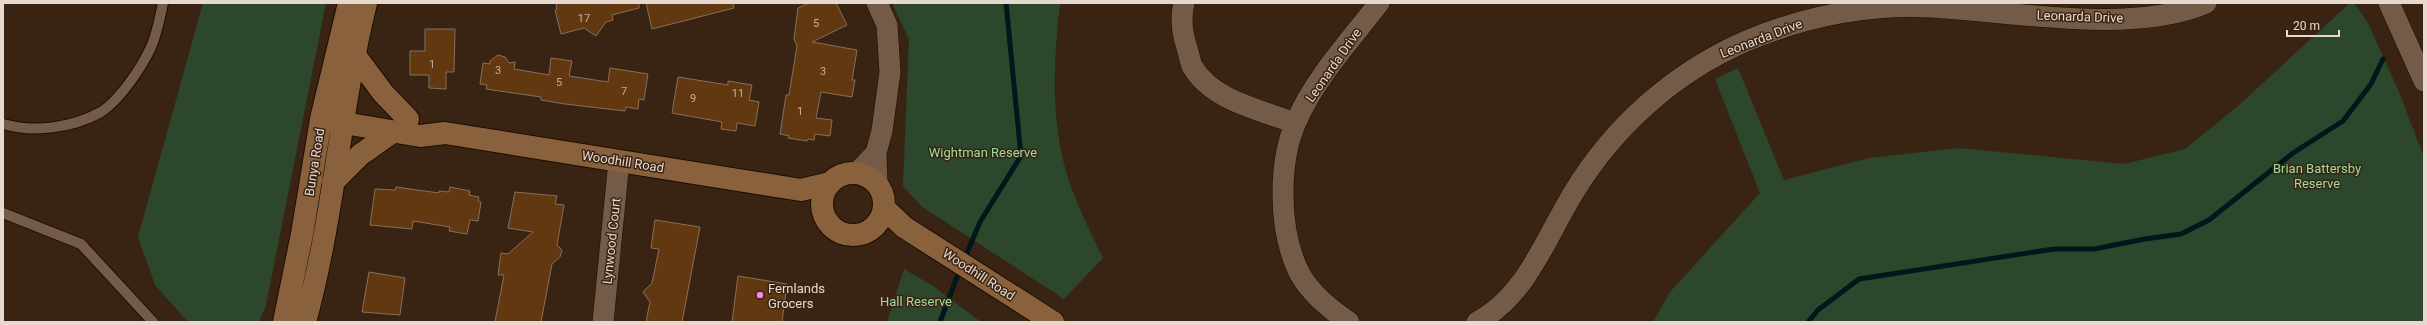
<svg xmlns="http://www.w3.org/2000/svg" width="2427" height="325" font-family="Roboto,sans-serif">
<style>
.green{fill:#2d472d}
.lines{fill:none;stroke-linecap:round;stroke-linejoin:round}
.stream{stroke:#01171c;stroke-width:5}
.building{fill:#61380f;stroke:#886f5c}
.lane-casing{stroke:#1f0d00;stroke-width:12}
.street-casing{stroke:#1f0d00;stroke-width:22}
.secondary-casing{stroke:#1f0d00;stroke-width:24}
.lane{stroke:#735b48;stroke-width:10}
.street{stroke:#735b48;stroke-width:21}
.secondary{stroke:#89623d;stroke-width:22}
.poi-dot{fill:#fb87e6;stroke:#392413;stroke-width:1.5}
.labels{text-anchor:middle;stroke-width:3;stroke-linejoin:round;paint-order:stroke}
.number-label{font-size:11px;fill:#c5b09e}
.street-label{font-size:13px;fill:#e6d8ce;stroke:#392413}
.park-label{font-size:13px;fill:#9cdc9d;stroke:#392413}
.poi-label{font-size:13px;fill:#e6d8ce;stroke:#392413;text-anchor:start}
</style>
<rect width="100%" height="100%" fill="#392413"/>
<path class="green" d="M 203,3 L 326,3 L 266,305 L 259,322 L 188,322 L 155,285 L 138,237 Z
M 892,3 L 1060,3 C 1054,56 1051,107 1063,160 C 1071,194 1088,227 1103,258 L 1064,299 L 921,206 L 903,186 L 909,39 Z
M 2350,3 L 2354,3 L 2368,23 L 2399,92 L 2424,157 L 2424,322 L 1653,322 L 1670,292 L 1760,193 L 1715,79 L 1738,68 L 1784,180 L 1869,158 L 1959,148 L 2124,164 L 2185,149 L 2238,106 Z
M 904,269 L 933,286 L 981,322 L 887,322 Z"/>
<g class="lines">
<path class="stream" d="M 964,260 L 980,222 L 1021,156 L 1006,3
M 940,322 L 960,269
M 1808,322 L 1818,310 L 1859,279 L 2054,249 L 2094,249 L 2145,239 L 2181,234 L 2209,220 L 2293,153 L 2343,121 L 2371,84 L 2383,59"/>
</g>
<path class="building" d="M 556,3 L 639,3 L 639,8 L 612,15 L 613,20 L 606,22 L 596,36 L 584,28 L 561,34 L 555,10 L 557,9 Z
M 646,3 L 733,3 L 734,8 L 652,29 Z
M 809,3 L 836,3 L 847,25 L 812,42 L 857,50 L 852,80 L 855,80 L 852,97 L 821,92 L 816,118 L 832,120 L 830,136 L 815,134 L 814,140 L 808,139 L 807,141 L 788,138 L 789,136 L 780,134 L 786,95 L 789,95 L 797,46 L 794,39 L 798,8 Z
M 425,29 L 455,29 L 454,72 L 446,72 L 446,89 L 429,88 L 429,75 L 410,75 L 410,51 L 425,51 Z
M 498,55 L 505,57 L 509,63 L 515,62 L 514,69 L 549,75 L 551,58 L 572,61 L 569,76 L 608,82 L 610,68 L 648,74 L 644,100 L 639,99 L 638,109 L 626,107 L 625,111 L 565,104 L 541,100 L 541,97 L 486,89 L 487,85 L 480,84 L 483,63 L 490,64 L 490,61 Z
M 678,77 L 728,85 L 728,81 L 752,85 L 749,100 L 759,102 L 755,126 L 737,123 L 736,131 L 721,129 L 722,122 L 672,113 Z
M 396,187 L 439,193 L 439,191 L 449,192 L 450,187 L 470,191 L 469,195 L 479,197 L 478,201 L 481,202 L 478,221 L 470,220 L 467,234 L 449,231 L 450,227 L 413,221 L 412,229 L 370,225 L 375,189 L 395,190 Z
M 515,192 L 557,196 L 555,204 L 564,205 L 557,245 L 562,250 L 560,257 L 552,264 L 541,322 L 495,322 L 504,275 L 498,275 L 501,253 L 508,254 L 533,232 L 508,228 Z
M 655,220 L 700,227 L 682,322 L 646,322 L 650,302 L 643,292 L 652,283 L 659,249 L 651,248 Z
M 369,272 L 405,278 L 400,315 L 362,312 Z
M 738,276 L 787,284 L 782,322 L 732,322 Z"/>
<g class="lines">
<defs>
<path id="lane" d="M 3,124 C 34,133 72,128 101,112 C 119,101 142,67 151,47 C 157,34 160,17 163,3
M 3,213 L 81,244 L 153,322"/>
<path id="street" d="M 1184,3 C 1180,19 1182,33 1187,48 C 1189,54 1190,61 1192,66 C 1212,101 1261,110 1295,123
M 2389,3 L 2424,81
M 857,173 L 876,153
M 877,184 L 876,153 L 882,131 L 890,72 L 887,25 L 877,3
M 603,322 L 619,161
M 1349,322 C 1328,308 1307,291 1297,268 C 1279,228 1278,163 1296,122 C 1315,78 1350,41 1379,3
M 1477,322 C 1526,297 1546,237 1574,192 C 1614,126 1674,73 1744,42 C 1803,17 1867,4 1930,7 C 2011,11 2131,35 2206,3"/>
<path id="secondary" d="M 354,54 L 383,93 L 408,119
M 321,119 L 420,136 L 445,133 L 801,190 L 830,183
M822 204a31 31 0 1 1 62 0a31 31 0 1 1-62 0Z
M 333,182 L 360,155 L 394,131
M 884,208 L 904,227 L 1053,322
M 284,322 L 302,234 L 321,119 L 349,3
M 305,322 C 334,217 340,108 366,3"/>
</defs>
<use href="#lane" class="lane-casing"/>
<use href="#street" class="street-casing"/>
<use href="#secondary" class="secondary-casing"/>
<use href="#lane" class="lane"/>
<use href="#street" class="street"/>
<use href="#secondary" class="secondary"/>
</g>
<circle class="poi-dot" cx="760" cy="295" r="4"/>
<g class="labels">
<g class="number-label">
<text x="584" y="22">17</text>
<text x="816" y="27">5</text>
<text x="432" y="68">1</text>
<text x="498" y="74">3</text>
<text x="823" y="75">3</text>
<text x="559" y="86">5</text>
<text x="624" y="95">7</text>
<text x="738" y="97">11</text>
<text x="693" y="102">9</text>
<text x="800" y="115">1</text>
</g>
<g class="street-label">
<text transform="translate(2080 16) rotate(2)" y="5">Leonarda Drive</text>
<text transform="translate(1761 38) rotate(-21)" y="5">Leonarda Drive</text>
<text transform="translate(1333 65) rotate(-55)" y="5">Leonarda Drive</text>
<text transform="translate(623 161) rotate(9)" y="5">Woodhill Road</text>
<text transform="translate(314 162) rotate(-81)" y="5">Bunya Road</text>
<text transform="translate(611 241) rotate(-84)" y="5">Lynwood Court</text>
<text transform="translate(979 274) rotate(33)" y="5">Woodhill Road</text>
</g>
<g class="park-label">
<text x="983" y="157">Wightman Reserve</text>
<text x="2317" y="173">Brian Battersby<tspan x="2317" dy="15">Reserve</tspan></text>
<text x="916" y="306">Hall Reserve</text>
</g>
<g class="poi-label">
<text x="768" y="293">Fernlands<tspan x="768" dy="15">Grocers</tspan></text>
</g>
</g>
<rect width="2427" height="325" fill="none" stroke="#e6d8ce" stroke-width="8"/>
<path d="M2287 30v6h52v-6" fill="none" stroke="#e6d8ce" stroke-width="2"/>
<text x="2293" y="30" font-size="12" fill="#e6d8ce" stroke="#392413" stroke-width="3" paint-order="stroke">20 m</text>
</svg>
